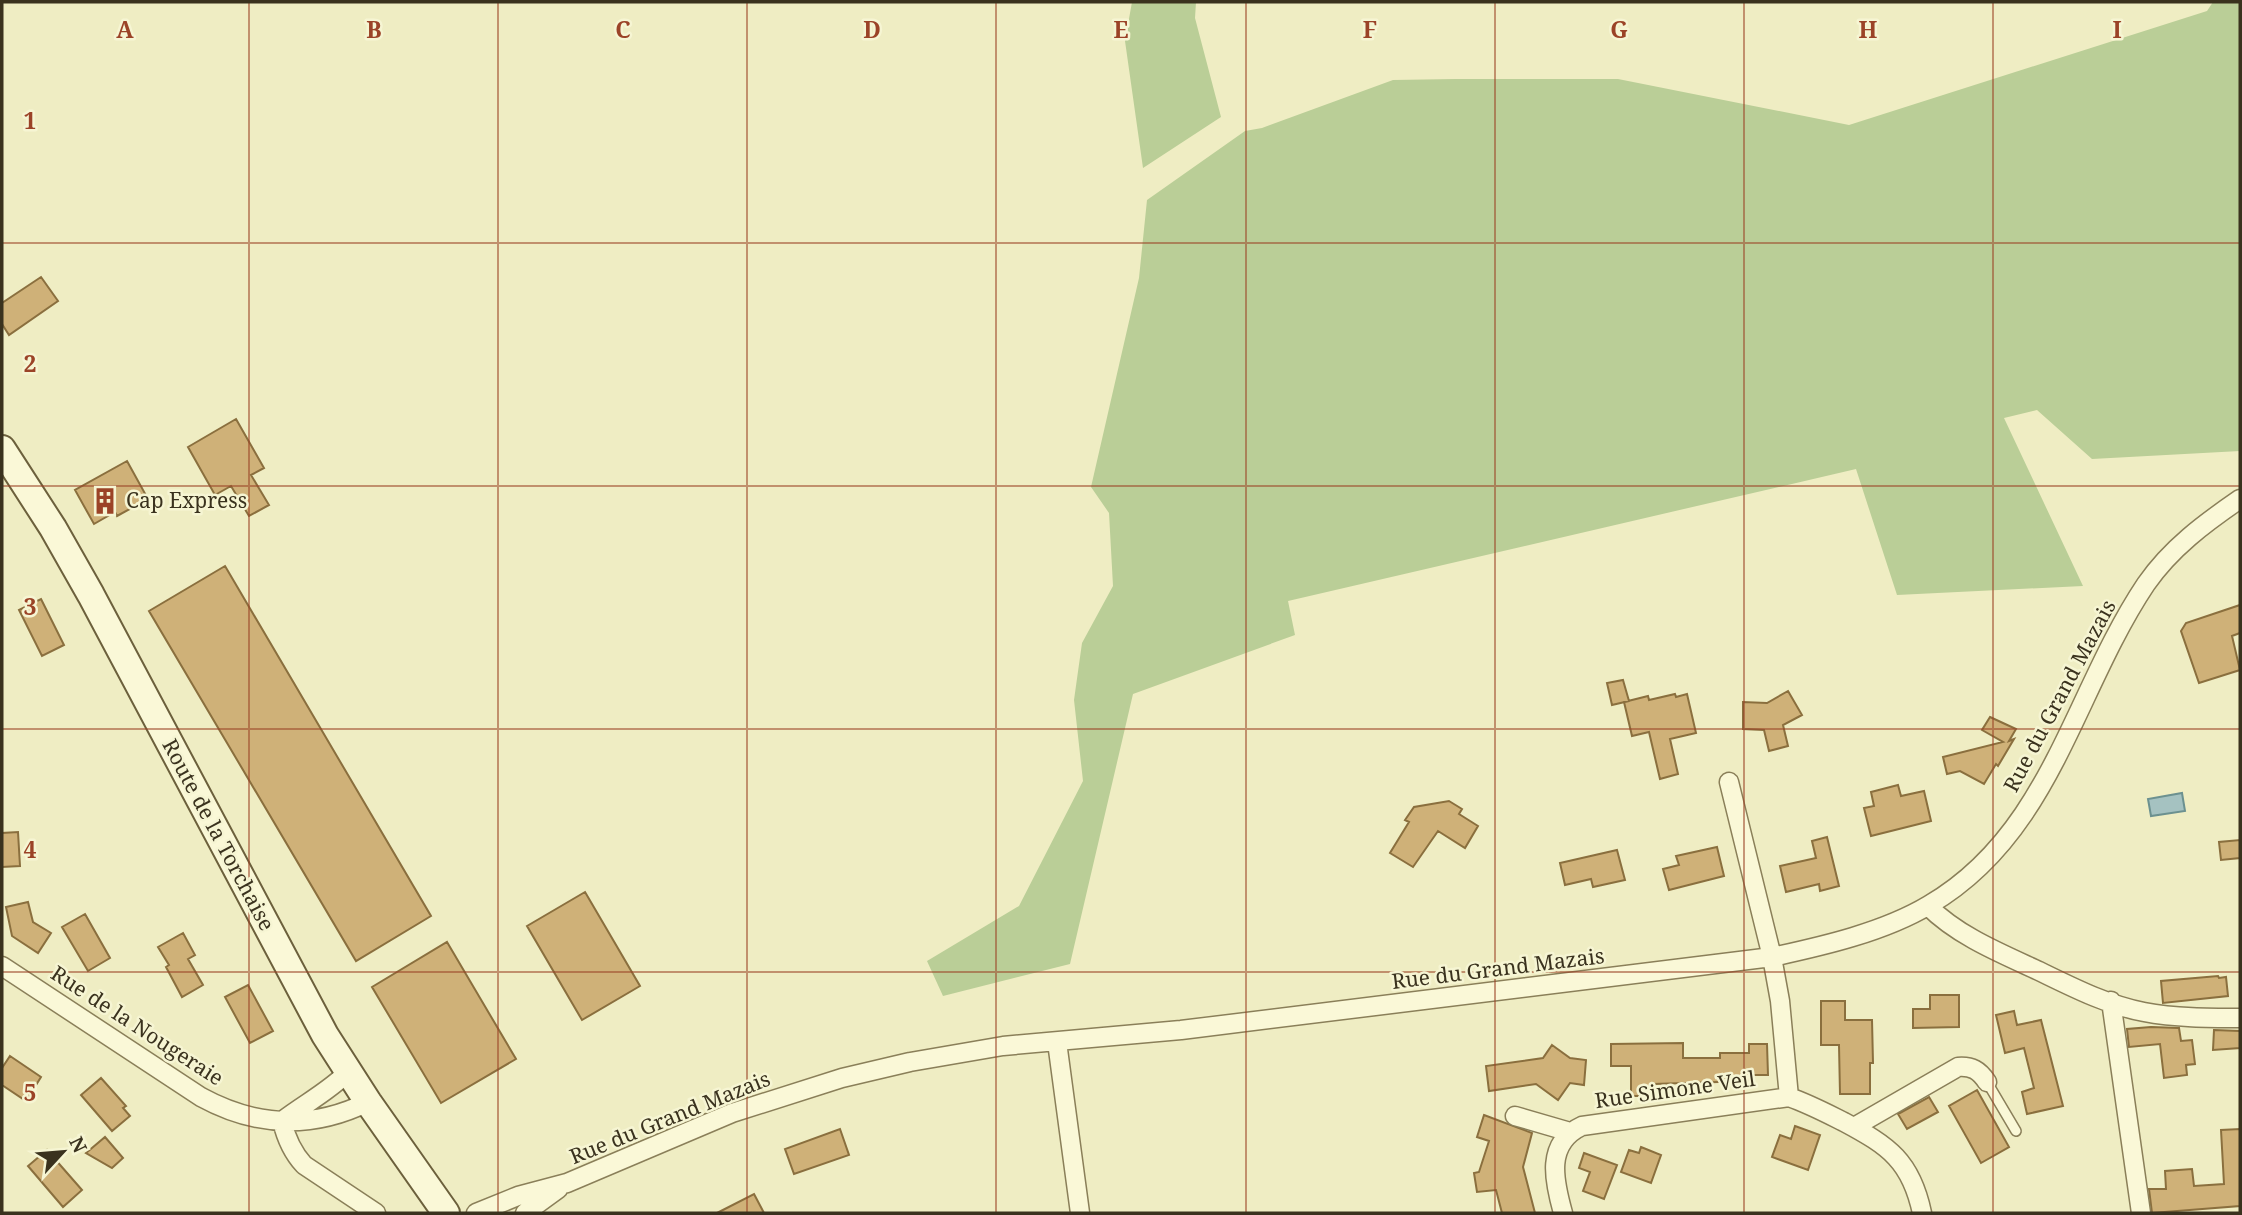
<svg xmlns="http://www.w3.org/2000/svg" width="2242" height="1215" font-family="'Noto Serif',serif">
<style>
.green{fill:#bace97}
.water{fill:#a5c2c1;stroke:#6c9190;stroke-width:2}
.building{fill:#cfb178;stroke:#8a6f3e;stroke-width:2}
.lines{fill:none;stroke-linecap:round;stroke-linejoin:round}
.service-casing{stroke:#8a7f59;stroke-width:12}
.minor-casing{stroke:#8a7f59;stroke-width:21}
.secondary-casing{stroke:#6c603c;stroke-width:30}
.service{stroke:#faf8d7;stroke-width:9}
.minor{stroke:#faf8d7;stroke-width:18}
.secondary{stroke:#faf8d7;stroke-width:26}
.grid{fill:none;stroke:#9b4327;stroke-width:2;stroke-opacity:0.55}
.labels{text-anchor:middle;stroke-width:5;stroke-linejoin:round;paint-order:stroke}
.poi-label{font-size:21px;fill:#3a321e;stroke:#f6f5d3;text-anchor:start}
.street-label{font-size:21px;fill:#3a321e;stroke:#f6f5d3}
.grid-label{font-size:23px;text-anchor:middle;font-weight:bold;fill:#9b4327;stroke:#f6f5d3;stroke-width:5;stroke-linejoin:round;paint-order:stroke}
</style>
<rect width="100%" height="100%" fill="#efedc3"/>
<path class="green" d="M 1132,2 L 1196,2 L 1195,18 L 1221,117 L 1143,168 L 1125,41 Z
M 2213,2 L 2240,2 L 2240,451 L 2092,459 L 2037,410 L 2004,418 L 2083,586 L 1897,595 L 1856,469 L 1288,601 L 1295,635 L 1133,694 L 1070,964 L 943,996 L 927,961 L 1019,906 L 1083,781 L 1074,700 L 1082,643 L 1113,586 L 1109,513 L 1091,487 L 1139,278 L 1147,200 L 1245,131 L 1262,128 L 1393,80 L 1455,79 L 1618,79 L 1849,125 L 2207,11 Z"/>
<path class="water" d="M 2182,793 L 2185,811 L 2151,816 L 2148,799 Z"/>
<path class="building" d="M 41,277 L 58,301 L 9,335 L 2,324 L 2,303 Z
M 236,419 L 264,468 L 251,475 L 269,505 L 249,516 L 231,486 L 215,495 L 188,447 Z
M 127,461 L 148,499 L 117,516 L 115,512 L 94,524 L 75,490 Z
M 225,566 L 431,916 L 356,961 L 149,611 Z
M 41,599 L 64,645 L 42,656 L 19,610 Z
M 2240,605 L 2240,633 L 2232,636 L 2240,670 L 2199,683 L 2181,631 L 2186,623 Z
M 1623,680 L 1629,701 L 1612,705 L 1607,683 Z
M 1788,691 L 1802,715 L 1783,725 L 1788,746 L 1769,751 L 1764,730 L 1743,729 L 1743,702 L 1767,703 Z
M 1675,694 L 1676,697 L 1687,694 L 1696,733 L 1670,739 L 1678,774 L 1660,779 L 1649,732 L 1632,736 L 1624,702 L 1648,696 L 1649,700 Z
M 1990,717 L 2016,729 L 2009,741 L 2014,739 L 1998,766 L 1996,764 L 1984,784 L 1960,771 L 1947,774 L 1943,757 L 2003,742 L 1982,730 Z
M 1898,785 L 1901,796 L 1924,791 L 1931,821 L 1871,836 L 1864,808 L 1874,806 L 1871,792 Z
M 1449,801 L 1462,809 L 1459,814 L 1478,826 L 1465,848 L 1438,831 L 1413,867 L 1390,853 L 1409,822 L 1405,820 L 1414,807 Z
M 18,832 L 20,866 L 2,867 L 2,833 Z
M 1827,837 L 1839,886 L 1820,891 L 1819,884 L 1786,892 L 1780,866 L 1816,858 L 1812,841 Z
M 2240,840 L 2240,858 L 2221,860 L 2219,842 Z
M 1717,847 L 1724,876 L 1669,890 L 1663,869 L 1679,865 L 1676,856 Z
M 1617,850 L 1625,880 L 1593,887 L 1591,879 L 1565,885 L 1560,863 Z
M 585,892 L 640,986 L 582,1020 L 527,926 Z
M 28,902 L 33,922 L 51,933 L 38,953 L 12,936 L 6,907 Z
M 85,914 L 110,958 L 88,971 L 62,927 Z
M 183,933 L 195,955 L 188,959 L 203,985 L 182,997 L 166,967 L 169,965 L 158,947 Z
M 447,942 L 516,1059 L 441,1103 L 372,987 Z
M 2218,976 L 2219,978 L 2226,977 L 2228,996 L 2163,1003 L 2161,981 Z
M 248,985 L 273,1031 L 250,1043 L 225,997 Z
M 1930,995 L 1959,995 L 1959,1027 L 1913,1028 L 1913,1009 L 1930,1009 Z
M 1821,1001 L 1845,1001 L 1845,1020 L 1872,1020 L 1873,1063 L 1870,1063 L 1870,1094 L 1840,1094 L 1839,1045 L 1821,1045 Z
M 2014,1011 L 2017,1025 L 2041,1020 L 2063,1106 L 2027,1114 L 2022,1092 L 2034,1088 L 2024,1048 L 2005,1053 L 1996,1015 Z
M 2151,1027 L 2179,1028 L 2181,1041 L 2192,1040 L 2195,1064 L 2186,1065 L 2187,1075 L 2164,1078 L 2160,1044 L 2129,1047 L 2127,1029 Z
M 2214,1030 L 2240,1031 L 2240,1048 L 2213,1050 Z
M 1683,1043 L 1683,1058 L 1720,1058 L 1720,1053 L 1749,1053 L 1749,1044 L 1767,1044 L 1768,1075 L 1750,1075 L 1750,1081 L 1654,1084 L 1655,1096 L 1631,1096 L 1631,1066 L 1611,1066 L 1611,1044 Z
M 1552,1045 L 1570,1058 L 1586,1060 L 1584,1085 L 1570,1083 L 1558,1100 L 1536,1084 L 1489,1091 L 1486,1066 L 1543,1058 Z
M 10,1056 L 41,1077 L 26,1101 L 2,1085 L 2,1068 Z
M 101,1078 L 126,1106 L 123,1108 L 130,1116 L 112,1131 L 81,1095 Z
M 1977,1090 L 2009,1147 L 1981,1163 L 1949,1106 Z
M 1929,1097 L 1938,1112 L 1907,1129 L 1898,1114 Z
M 1484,1115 L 1532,1133 L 1523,1167 L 1535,1213 L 1502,1213 L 1496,1190 L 1477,1192 L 1474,1173 L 1479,1172 L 1489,1141 L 1477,1137 Z
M 1795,1126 L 1820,1135 L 1808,1170 L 1772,1157 L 1780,1135 L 1791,1139 Z
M 840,1129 L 849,1155 L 794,1174 L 785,1149 Z
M 2240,1129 L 2240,1206 L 2152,1213 L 2149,1189 L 2166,1189 L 2165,1171 L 2192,1169 L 2194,1186 L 2224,1184 L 2221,1130 Z
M 105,1137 L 123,1158 L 112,1168 L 86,1153 Z
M 1641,1147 L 1661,1155 L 1651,1183 L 1621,1172 L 1629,1150 L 1639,1153 Z
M 47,1150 L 82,1190 L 63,1207 L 28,1166 Z
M 1584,1153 L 1617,1165 L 1604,1199 L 1583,1191 L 1590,1172 L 1579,1168 Z
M 754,1194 L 764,1213 L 717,1213 Z"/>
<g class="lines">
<defs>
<path id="service" d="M 1987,1082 L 2016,1131"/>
<path id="minor" d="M 1729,782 L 1772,957 L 1780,1001 L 1789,1097
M 1928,906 C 1958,936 2000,953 2039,971 C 2072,987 2107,1005 2144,1012 C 2175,1018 2209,1018 2240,1018
M 2,966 L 201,1097 C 256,1127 311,1130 368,1102
M 2111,1001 L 2141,1213
M 1057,1042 L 1080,1213
M 1515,1116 L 1570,1132
M 282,1121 C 286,1138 292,1152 304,1165 L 376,1213
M 282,1121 C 304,1104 328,1092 348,1072
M 1854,1127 L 1958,1067 C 1972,1066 1979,1070 1987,1082
M 476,1213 L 518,1196 L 567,1183 L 732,1113 L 842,1078 L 910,1062 L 1003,1046 L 1181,1030 L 1772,957 C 1823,946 1884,932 1929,905 C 2051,834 2073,693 2146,584 C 2171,548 2205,523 2240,499
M 525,1213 L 558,1189
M 1563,1213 C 1554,1181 1545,1143 1582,1126 L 1789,1097 C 1809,1104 1826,1113 1844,1122 C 1889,1146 1911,1161 1922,1213"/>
<path id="secondary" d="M 2,449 L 53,528 L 91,595 L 325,1035 L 368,1102 L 446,1213"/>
</defs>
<use href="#service" class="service-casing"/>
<use href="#minor" class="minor-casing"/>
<use href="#secondary" class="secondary-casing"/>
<use href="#service" class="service"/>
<use href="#minor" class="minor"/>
<use href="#secondary" class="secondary"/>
</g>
<path class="grid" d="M 249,2 L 249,1213M 498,2 L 498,1213M 747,2 L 747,1213M 996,2 L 996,1213M 1246,2 L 1246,1213M 1495,2 L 1495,1213M 1744,2 L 1744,1213M 1993,2 L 1993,1213M 2,243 L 2240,243M 2,486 L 2240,486M 2,729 L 2240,729M 2,972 L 2240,972"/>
<defs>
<symbol id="building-bare" viewBox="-9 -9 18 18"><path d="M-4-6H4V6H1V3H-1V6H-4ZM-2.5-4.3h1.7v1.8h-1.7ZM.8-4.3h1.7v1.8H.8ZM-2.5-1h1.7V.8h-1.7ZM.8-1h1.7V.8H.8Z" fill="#9b4327" stroke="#f6f5d3" stroke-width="2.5" paint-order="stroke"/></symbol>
</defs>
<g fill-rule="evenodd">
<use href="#building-bare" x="86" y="482" width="38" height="38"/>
</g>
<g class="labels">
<g class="poi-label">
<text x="126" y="508">Cap Express</text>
</g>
<g class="street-label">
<text transform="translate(2060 696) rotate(-62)" y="7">Rue du Grand Mazais</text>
<text transform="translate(218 835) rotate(62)" y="7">Route de la Torchaise</text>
<text transform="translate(1498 969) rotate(-7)" y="7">Rue du Grand Mazais</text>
<text transform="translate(137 1026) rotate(33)" y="7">Rue de la Nougeraie</text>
<text transform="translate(1675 1090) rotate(-8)" y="7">Rue Simone Veil</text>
<text transform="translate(670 1118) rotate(-22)" y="7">Rue du Grand Mazais</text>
</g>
</g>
<g class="grid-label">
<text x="125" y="38">A</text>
<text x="374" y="38">B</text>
<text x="623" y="38">C</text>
<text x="872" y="38">D</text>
<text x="1121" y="38">E</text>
<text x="1370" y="38">F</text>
<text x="1619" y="38">G</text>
<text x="1868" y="38">H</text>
<text x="2117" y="38">I</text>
<text x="30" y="129">1</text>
<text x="30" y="372">2</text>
<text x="30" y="615">3</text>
<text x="30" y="858">4</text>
<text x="30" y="1101">5</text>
</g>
<rect width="2242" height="1215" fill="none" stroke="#3a321e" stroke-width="7"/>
<g transform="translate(63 1152) rotate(64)" stroke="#f6f5d3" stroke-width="5" paint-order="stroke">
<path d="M0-5L12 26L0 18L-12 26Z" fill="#3a321e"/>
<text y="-10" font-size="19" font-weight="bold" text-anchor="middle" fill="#3a321e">N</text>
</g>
</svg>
